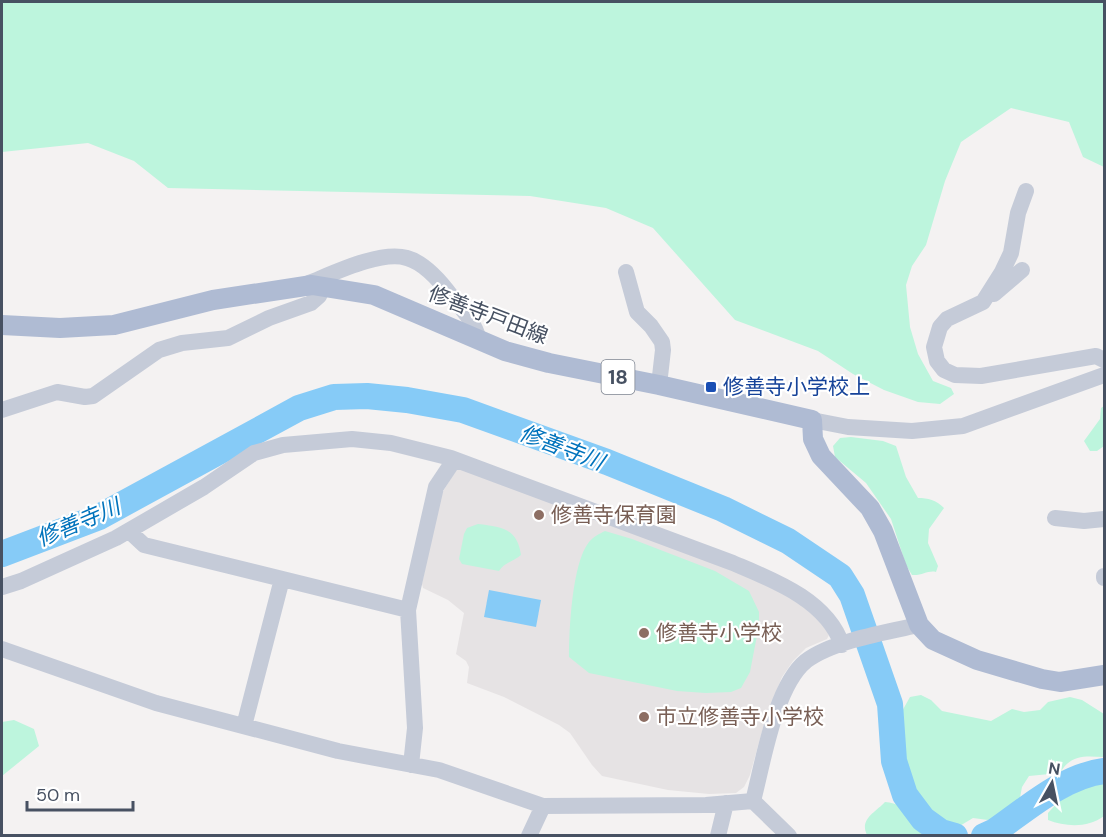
<svg xmlns="http://www.w3.org/2000/svg" width="1106" height="837" font-family="'DM Sans','Noto Sans JP',sans-serif">
<style>
.education{fill:#e6e3e4}
.green{fill:#bdf5dd}
.water{fill:#86cbf7}
.lines{fill:none;stroke-linecap:round;stroke-linejoin:round}
.river{stroke:#86cbf7;stroke-width:26}
.minor{stroke:#c5cbd8;stroke-width:16}
.major{stroke:#afbbd3;stroke-width:20}
.transit-dot{fill:#1a4fb4;stroke:#fff;stroke-width:2}
.education-dot{fill:#8d6e63;stroke:#fff;stroke-width:2}
.labels{text-anchor:middle;stroke-width:4.5;stroke-linejoin:round;paint-order:stroke}
.shield{fill:#fff;stroke:#7e8591;stroke-width:1.5}
.shield-label{font-size:20px;font-weight:bold;fill:#475162}
.street-label{font-size:21px;fill:#475162;stroke:#fff}
.transit-label{font-size:21px;fill:#164399;stroke:#fff;text-anchor:start}
.education-label{font-size:21px;fill:#785e54;stroke:#fff;text-anchor:start}
.water-label{font-size:22px;font-style:italic;fill:#0073bc;stroke:#fff}
</style>
<rect width="100%" height="100%" fill="#f4f2f2"/>
<path class="education" d="M 464,469 L 750,576 L 816,612 L 829,635 L 827,639 L 806,648 L 793,661 L 782,677 L 766,717 L 750,775 L 744,787 L 736,793 L 709,794 L 668,790 L 602,776 L 592,765 L 570,733 L 559,725 L 504,697 L 467,683 L 469,667 L 466,661 L 456,654 L 464,613 L 448,600 L 423,588 L 422,584 L 439,498 L 456,470 Z"/>
<path class="green" d="M 2,2 L 1104,2 L 1104,167 L 1083,157 L 1069,122 L 1011,108 L 961,142 L 945,181 L 926,245 L 912,266 L 906,285 L 910,327 L 918,354 L 933,381 L 951,388 L 954,394 L 940,404 L 918,402 L 884,390 L 853,374 L 818,351 L 735,320 L 653,228 L 606,208 L 530,196 L 168,188 L 134,161 L 88,143 L 2,152 Z
M 1104,406 L 1104,446 L 1097,451 L 1090,451 L 1084,441 L 1100,419 L 1101,408 Z
M 851,437 L 883,441 L 896,446 L 906,477 L 918,498 C 928,498 936,500 944,508 L 929,529 L 928,543 L 938,566 L 936,572 C 928,570 922,576 912,575 L 906,565 L 891,519 L 866,483 L 835,457 L 833,446 L 840,438 Z
M 478,524 C 502,527 517,528 521,555 C 513,562 505,562 499,571 L 462,564 L 459,559 L 464,534 L 467,528 Z
M 605,531 L 632,539 L 715,571 L 749,591 L 759,612 L 759,625 L 750,672 L 741,688 L 731,692 L 706,693 L 677,691 L 589,673 L 569,657 C 569,630 572,563 589,542 C 594,536 599,534 605,531 Z
M 921,695 L 931,700 L 942,711 L 991,721 L 1012,709 L 1024,712 L 1040,710 L 1048,702 L 1070,697 L 1082,700 L 1104,714 L 1104,757 C 1085,756 1071,754 1060,773 L 1029,776 L 1022,787 L 1019,803 L 1014,810 L 1005,816 L 988,820 L 973,818 L 958,827 L 935,817 L 927,811 L 907,781 L 901,744 L 901,713 L 910,697 Z
M 14,720 L 34,729 L 39,746 L 2,776 L 2,780 L 2,722 Z
M 1104,782 L 1104,816 C 1088,828 1066,827 1048,820 L 1048,813 L 1059,801 L 1073,794 L 1084,785 Z
M 885,802 C 897,803 906,808 914,818 C 918,823 918,830 922,835 L 867,835 C 859,819 876,812 885,802 Z"/>
<path class="water" d="M 489,590 L 541,600 L 536,627 L 484,617 Z"/>
<g class="lines">
<path class="river" d="M 2,554 L 99,517 L 299,408 L 334,397 L 367,396 L 407,400 L 463,410 L 607,462 L 723,509 L 788,541 L 840,576 L 852,595 L 890,704 L 894,761 L 905,795 L 923,819 L 941,832 L 955,836
M 984,836 L 995,831 C 1028,808 1064,776 1104,771"/>
<path class="minor" d="M 1026,191 L 1018,213 L 1011,253 L 1002,272 L 983,302 L 947,319 L 940,327 L 934,347 L 937,361 L 944,370 L 955,375 L 981,376 L 1096,356 L 1104,360
M 626,272 L 637,312 L 651,326 L 662,342 L 663,350 L 659,385
M 309,283 C 334,273 381,250 407,258 C 425,263 441,282 452,297 C 463,310 475,323 479,340
M 994,294 L 1022,270
M 2,410 L 57,392 L 85,397 L 93,396 L 159,350 L 182,343 L 228,338 L 269,318 L 311,303 L 319,296 L 324,286
M 812,420 L 848,427 L 912,431 L 963,426 L 1104,375
M 1055,518 L 1084,521 L 1104,519
M 129,531 L 144,545 L 408,610
M 1104,576 L 1104,578
M 2,587 L 21,581 L 116,538 L 204,487 L 254,453 L 283,445 L 352,439 L 391,443 L 451,458 L 733,563 C 773,580 827,600 842,645
M 2,649 L 156,703 L 338,751 L 439,770 L 543,806 L 706,805 L 753,801 L 789,836
M 244,726 L 282,579
M 411,765 L 415,728 L 408,610 L 436,487 L 454,460
M 753,801 C 763,763 775,686 806,661 C 832,641 887,632 919,625
M 529,836 L 543,806
M 718,836 L 726,803"/>
<path class="major" d="M 2,325 L 60,328 L 114,325 L 213,300 L 312,285 L 374,295 L 505,351 L 549,363 L 659,385 L 812,420 L 813,439 L 821,456 L 870,508 L 883,531 L 919,625 L 933,640 L 977,660 L 1042,679 L 1060,682 L 1104,675"/>
</g>
<rect class="transit-dot" x="705" y="381" width="12" height="12" rx="3"/>
<g class="education-dot">
<circle cx="539" cy="515" r="6"/>
<circle cx="644" cy="633" r="6"/>
<circle cx="644" cy="717" r="6"/>
</g>
<g class="labels">
<rect class="shield" x="601.5" y="360" width="33" height="34" rx="4.5"/>
<g class="shield-label">
<text x="618" y="384">18</text>
</g>
<g class="street-label">
<text transform="translate(488 315) rotate(21)" y="7">修善寺戸田線</text>
</g>
<g class="transit-label">
<text x="723" y="394">修善寺小学校上</text>
</g>
<g class="education-label">
<text x="551" y="522">修善寺保育園</text>
<text x="656" y="640">修善寺小学校</text>
<text x="656" y="724">市立修善寺小学校</text>
</g>
<g class="water-label">
<text transform="translate(562 447) rotate(21)" y="8">修善寺川</text>
<text transform="translate(78 522) rotate(-23)" y="8">修善寺川</text>
</g>
</g>
<rect width="1106" height="837" fill="none" stroke="#475162" stroke-width="6"/>
<g transform="translate(1052 783) rotate(9)" stroke="#ffffff" stroke-width="4.5" paint-order="stroke">
<path d="M0-4.5L10 22L0 15L-10 22Z" fill="#475162"/>
<text y="-9" font-size="16" font-weight="bold" text-anchor="middle" fill="#475162">N</text>
</g>
<path d="M27 801v9h106v-9" fill="none" stroke="#475162" stroke-width="3"/>
<text x="36" y="801" font-size="18" fill="#475162" stroke="#ffffff" stroke-width="4.5" paint-order="stroke">50 m</text>
</svg>
